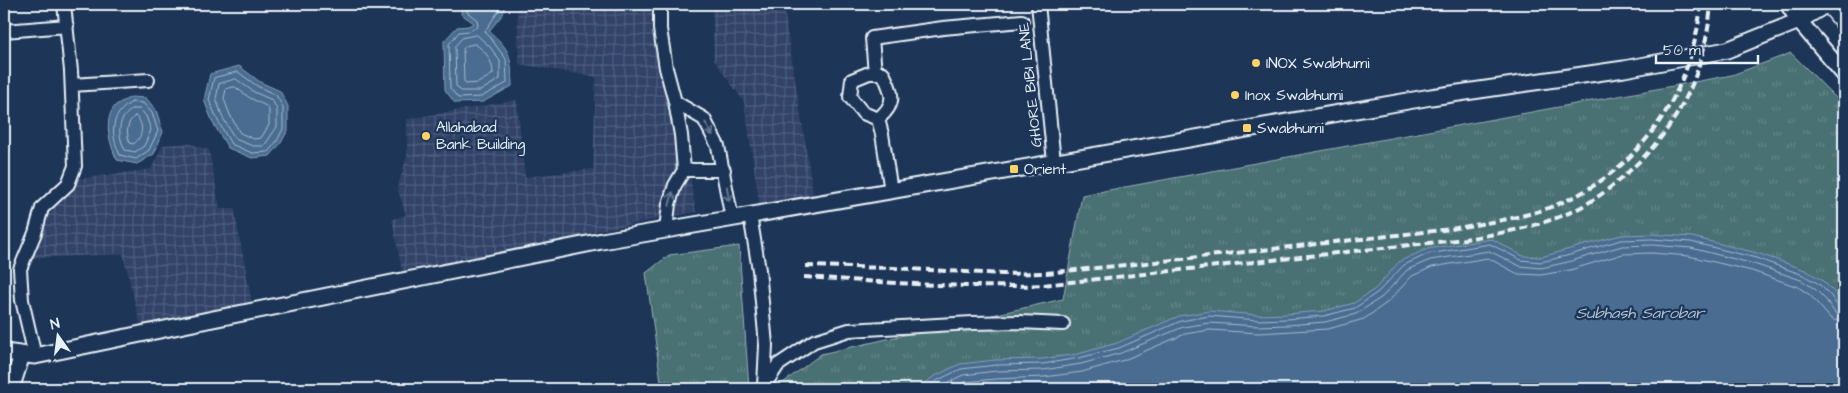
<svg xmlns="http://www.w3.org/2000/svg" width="1848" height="393" font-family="'Architects Daughter',sans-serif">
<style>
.industrial{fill:url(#industrial-grid)}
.park{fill:url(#park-tufts);stroke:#99b0b6}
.water{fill:#496c90;stroke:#89a1ba}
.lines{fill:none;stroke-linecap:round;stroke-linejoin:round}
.shore{stroke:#a8bcce;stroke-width:1}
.minor-casing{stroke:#e8f1f8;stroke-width:16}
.tertiary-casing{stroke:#e8f1f8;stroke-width:19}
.primary-casing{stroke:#e8f1f8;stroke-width:22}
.minor{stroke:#1d3557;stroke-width:12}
.tertiary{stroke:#1d3557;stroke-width:15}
.primary{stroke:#1d3557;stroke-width:19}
.rail{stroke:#e8f1f8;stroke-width:4;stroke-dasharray:8 4;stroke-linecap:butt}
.oneway{stroke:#64778f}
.poi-dot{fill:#ffd166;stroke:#1d3557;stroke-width:2}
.labels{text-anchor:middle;stroke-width:4.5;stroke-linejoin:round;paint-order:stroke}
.poi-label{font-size:15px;fill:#e8f1f8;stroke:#1d3557;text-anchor:start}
.street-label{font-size:15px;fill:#e8f1f8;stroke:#1d3557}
.water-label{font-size:16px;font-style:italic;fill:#b0c2d4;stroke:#1d3557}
</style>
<defs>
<pattern id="industrial-grid" width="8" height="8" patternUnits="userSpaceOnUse" patternTransform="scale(1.25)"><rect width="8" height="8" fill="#304367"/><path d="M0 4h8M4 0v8" fill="none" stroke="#4e5f7e"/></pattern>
<pattern id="park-tufts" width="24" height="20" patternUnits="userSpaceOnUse" patternTransform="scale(1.25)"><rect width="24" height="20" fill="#4a7073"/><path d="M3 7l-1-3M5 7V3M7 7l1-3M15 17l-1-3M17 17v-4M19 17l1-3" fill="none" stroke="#648588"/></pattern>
</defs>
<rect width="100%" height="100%" fill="#1d3557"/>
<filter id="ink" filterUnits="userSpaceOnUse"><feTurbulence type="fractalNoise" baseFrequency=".02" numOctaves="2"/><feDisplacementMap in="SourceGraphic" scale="10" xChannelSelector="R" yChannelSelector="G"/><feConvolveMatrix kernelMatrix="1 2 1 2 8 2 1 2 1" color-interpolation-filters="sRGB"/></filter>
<g filter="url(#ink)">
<path class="industrial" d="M 517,4 L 668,4 L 668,41 L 696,212 L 596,231 L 522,254 L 402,271 L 392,219 L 406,215 L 397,188 L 407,157 L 407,119 L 517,100 L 525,177 L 593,169 L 596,77 L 519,64 Z
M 712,4 L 783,4 L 814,198 L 760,208 L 744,102 L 714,60 Z
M 188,143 L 209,150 L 220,209 L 234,208 L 252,303 L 141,327 L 123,254 L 31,258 L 48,209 L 70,191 L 77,179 L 151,169 L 163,145 Z"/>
<path class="park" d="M 1791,53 L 1844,106 L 1844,389 L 775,389 L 821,354 L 1063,299 L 1082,195 L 1732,75 Z
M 739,246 L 749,389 L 662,389 L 646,273 L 669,255 Z"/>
<path class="water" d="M 462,4 L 506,4 L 503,14 L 489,31 C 512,51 511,57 512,86 L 483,102 L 455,103 L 445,90 L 444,41 L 457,27 L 468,26 L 474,23 L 461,14 Z
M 239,66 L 260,82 L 280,91 L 288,106 L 288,130 L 281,143 L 270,156 L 252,158 L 228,148 L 213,123 L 204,100 L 210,74 Z
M 131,97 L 146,98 L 156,110 L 163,132 L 154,154 L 137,164 L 117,160 C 110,145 102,119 116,105 C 120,102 126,100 131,97 Z
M 1652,234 L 1692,237 L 1757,253 L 1805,270 L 1822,280 L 1835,293 L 1844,307 L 1844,389 L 918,389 L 933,377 L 960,364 L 995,360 L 1042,359 L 1078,354 L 1117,343 L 1179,316 L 1209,311 L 1258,315 L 1286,314 L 1324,311 L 1354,303 L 1375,289 L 1400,261 L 1427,249 L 1492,239 L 1523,256 L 1541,257 L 1621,235 Z"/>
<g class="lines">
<path class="shore" d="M 467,4 L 467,12 L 477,20 L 478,26 L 470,31 L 459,32 L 449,44 L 450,88 L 458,98 L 481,97 L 507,83 L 506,59 L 485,31 L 498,12 L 501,4
M 477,35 L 490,47 L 500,61 L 500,79 L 480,91 L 461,91 L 456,86 L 455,46 L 462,38 Z
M 475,44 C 486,51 493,61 493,74 L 478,83 L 466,84 L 464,81 L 463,49 L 466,46 Z
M 238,72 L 257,86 L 276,95 L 283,107 L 283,129 L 277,141 L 268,152 L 252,153 L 231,144 L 218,121 L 209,100 L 214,78 Z
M 236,79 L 254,92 L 272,100 L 277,109 L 277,127 L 264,146 L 253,146 L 235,139 L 223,118 L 216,99 L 219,84 Z
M 235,87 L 250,98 L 266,106 L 269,110 L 269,125 L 261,138 L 254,139 L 240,133 L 230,115 L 224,99 L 226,89 Z
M 132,102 L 143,103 L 152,113 L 158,131 L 149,150 L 136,159 L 120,155 C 110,134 110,114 132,102 Z
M 133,109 L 140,109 L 146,116 L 151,130 L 144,146 L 135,152 L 125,150 C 117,134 117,118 133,109 Z
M 135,116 C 145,122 143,139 133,144 L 130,143 C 126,134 126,122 135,116 Z
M 926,389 L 936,381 L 961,369 L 996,365 L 1043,364 L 1079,358 L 1119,348 L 1181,321 L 1209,316 L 1258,320 L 1287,319 L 1324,316 L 1355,308 L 1378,292 L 1404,265 L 1428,254 L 1490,244 L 1521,260 L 1541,262 L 1566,256 L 1621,240 L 1652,239 L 1691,242 L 1756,258 L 1803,275 L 1819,284 L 1831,296 L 1839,308 L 1844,309
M 935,389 L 963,375 L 996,371 L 1043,370 L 1081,364 L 1121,353 L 1183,327 L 1209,323 L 1258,326 L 1287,325 L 1325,322 L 1356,314 L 1382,297 L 1407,270 L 1430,260 L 1489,251 L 1520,266 L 1541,268 L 1568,262 L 1622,246 L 1652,245 L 1691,248 L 1754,264 L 1801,280 L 1815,289 L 1826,300 L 1835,313 L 1844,316
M 950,389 L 965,382 L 996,379 L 1044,377 L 1082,372 L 1124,360 L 1185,334 L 1210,330 L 1258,333 L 1328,329 L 1364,319 L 1388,302 L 1412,276 L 1432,267 L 1488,258 L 1518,274 L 1541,275 L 1570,270 L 1623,254 L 1652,253 L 1689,256 L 1752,271 L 1798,287 L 1810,295 L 1831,319 L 1844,323"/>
<defs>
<path id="minor" d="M 660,4 L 660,29 L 666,68 L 675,102 L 681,135 L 684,170 L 675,185 L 669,204 L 666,230
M 1038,4 L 1054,162
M 4,31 L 67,26
M 875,73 L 872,38 L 943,28 L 1022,21
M 72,85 L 148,80
M 675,102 L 704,119 L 718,146 L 732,219
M 878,119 C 897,103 893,94 883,73 L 869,73 L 852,80 L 850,97 L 863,113 L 878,119 L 882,134 L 891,191
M 684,170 L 724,170
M 750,215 L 759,270 L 766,345 L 764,386
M 35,356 L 22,300 L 20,269 L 35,233 L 42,208 L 68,184 L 75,166 L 71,71 L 64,4
M 764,386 L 778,365 L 814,341 L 849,330 L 972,323 L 1020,322 L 1063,324"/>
<path id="tertiary" d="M 1788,4 L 1799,21 L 1844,74
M 4,352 L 35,356 L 208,320 L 602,241 L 1431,97 L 1624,69 L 1727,50 L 1799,21 L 1827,4
M 11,389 L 22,355"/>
<path id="primary" d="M 1830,4 L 1844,21"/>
</defs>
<use href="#minor" class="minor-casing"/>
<use href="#tertiary" class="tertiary-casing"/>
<use href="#primary" class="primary-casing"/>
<use href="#minor" class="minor"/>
<use href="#tertiary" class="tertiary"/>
<use href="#primary" class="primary"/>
<path class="rail" d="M 806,266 L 892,268 L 1002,274 L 1046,273 L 1146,263 L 1451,229 C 1484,223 1519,219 1551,207 C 1638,174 1692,95 1701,4
M 804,277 C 884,282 963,289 1043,285 L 1465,239 C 1502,233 1540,227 1575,210 C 1594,201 1612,187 1627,173 C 1679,127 1705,73 1711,4"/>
</g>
<defs><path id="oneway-shaft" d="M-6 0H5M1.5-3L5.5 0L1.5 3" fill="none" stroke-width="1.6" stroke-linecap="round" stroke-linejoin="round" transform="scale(1.25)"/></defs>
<g class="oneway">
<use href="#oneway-shaft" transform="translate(709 129) rotate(61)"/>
<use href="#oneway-shaft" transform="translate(728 194) rotate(81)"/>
<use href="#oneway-shaft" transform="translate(671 199) rotate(-76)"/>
</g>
</g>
<g class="poi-dot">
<circle cx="1256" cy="63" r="5"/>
<circle cx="1235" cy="95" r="5"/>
<rect x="1242" y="123" width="10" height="10" rx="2.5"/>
<circle cx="426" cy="136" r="5"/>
<rect x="1009" y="164" width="10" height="10" rx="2.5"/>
</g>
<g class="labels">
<g class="poi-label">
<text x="1266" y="68">INOX Swabhumi</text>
<text x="1245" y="100">Inox Swabhumi</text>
<text x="436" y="132">Allahabad<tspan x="436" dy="17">Bank Building</tspan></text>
<text x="1257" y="133">Swabhumi</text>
<text x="1024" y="174">Orient</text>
</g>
<g class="street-label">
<text transform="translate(1030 85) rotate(-96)" y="5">GHORE BIBI LANE</text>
</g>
<g class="water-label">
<text x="1640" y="318">Subhash Sarobar</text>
</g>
</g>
<rect width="1848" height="393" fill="none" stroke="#1d3557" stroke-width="20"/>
<rect x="10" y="10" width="1828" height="373" fill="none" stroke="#e8f1f8" stroke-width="2" filter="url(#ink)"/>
<g transform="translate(58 336) rotate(346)" stroke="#1d3557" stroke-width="4" paint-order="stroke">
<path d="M0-4L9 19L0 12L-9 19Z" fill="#e8f1f8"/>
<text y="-8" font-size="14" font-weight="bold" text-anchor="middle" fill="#e8f1f8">N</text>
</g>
<path d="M1656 55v8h102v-8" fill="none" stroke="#e8f1f8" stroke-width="2.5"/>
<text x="1663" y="55" font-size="15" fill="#e8f1f8" stroke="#1d3557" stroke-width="4" paint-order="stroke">50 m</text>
</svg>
